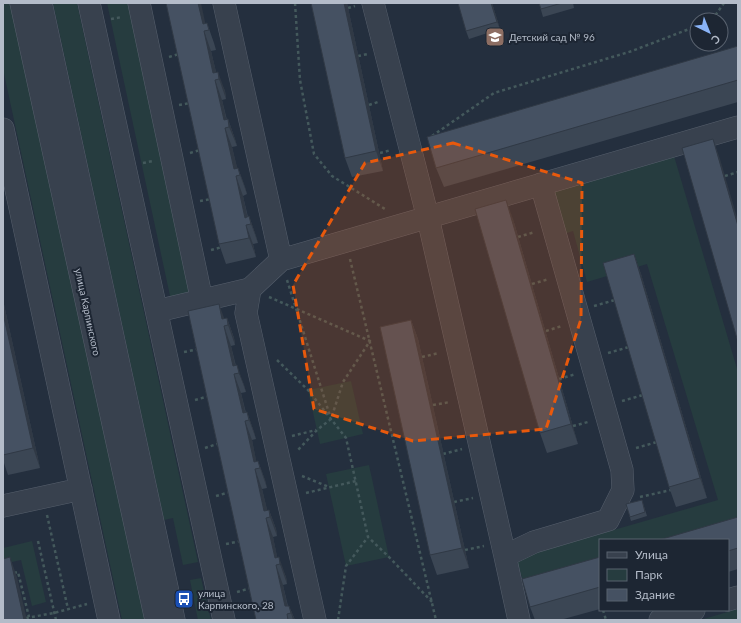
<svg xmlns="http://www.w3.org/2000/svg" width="741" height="623" font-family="Lato,sans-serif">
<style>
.green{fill:#263c3f}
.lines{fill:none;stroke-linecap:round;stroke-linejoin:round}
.minor-casing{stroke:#565f6c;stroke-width:23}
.path{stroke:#44595c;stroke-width:2.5;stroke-dasharray:3 3;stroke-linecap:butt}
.minor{stroke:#38414e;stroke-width:22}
.wall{fill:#3b4654}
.shaded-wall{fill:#303945}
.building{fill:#455162;stroke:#303945}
.marked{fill:#e8590c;fill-opacity:0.2;stroke:#e8590c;stroke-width:3;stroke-dasharray:8 5;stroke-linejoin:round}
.labels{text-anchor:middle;stroke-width:4;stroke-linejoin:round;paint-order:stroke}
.poi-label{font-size:10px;fill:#b4bcc9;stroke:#1d2633;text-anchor:start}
.street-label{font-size:10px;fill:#b4bcc9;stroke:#1d2633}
</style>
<rect width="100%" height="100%" fill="#242f3e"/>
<path class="green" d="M 3,3 L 11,3 L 145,620 L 122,620 L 3,69 Z
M 53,3 L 77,3 L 198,562 L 183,565 L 173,518 L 164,520 Z
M 107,3 L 135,3 L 199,299 L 172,305 Z
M 674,156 L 738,372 L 738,527 L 692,540 L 600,540 L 600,566 L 525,587 L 516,558 L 718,500 L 647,264 L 587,282 L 573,231 L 564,234 L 551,190 Z
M 351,381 L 363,434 L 320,444 L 308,390 Z
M 369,465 L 389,557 L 346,566 L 326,474 Z
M 32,541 L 46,602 L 32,606 L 21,560 L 3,564 L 3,548 Z
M 201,578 L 211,620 L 198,620 L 190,580 Z
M 738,609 L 738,620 L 700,620 Z"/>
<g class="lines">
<defs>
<path id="minor" d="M 21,3 L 156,620
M 41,3 L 174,620
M 89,3 L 224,620
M 139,3 L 202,301
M 224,3 L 281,260
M 373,3 L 428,218 L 505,556
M 3,129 L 109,620
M 250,289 L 246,313 L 315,620
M 157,311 L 250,289 L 281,260 L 738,127
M 3,506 L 81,489
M 728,600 L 738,597
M 519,620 L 505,556 L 534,542 L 608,520 L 623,490 L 622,470 L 541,184
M 660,620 L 694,610"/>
</defs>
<use href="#minor" class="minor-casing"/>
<path class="path" d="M 295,3 L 300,80 L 314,154 L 332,176 L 385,209
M 348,8 L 355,6
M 111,19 L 122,17
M 712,20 L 724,3
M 358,56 L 368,54
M 169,57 L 179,54
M 179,105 L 190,103
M 369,105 L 378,102
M 432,136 L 494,93 L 632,51 L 697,26
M 190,153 L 200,150
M 380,153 L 391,150
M 143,163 L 153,161
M 725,176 L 738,172
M 200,201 L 211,199
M 518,237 L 535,232
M 211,250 L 222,247
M 350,259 L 436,620
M 287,280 L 330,416
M 532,284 L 549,279
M 269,297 L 370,341 L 343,382 L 331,419 L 317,430 L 297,451
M 594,306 L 615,300
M 546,331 L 562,326
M 184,352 L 199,349
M 608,353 L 629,347
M 422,357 L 439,353
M 277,360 L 308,390 L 346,438 L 368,537 L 389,557 L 432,602
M 559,379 L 576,374
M 195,400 L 209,396
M 622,401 L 643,395
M 433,405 L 450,402
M 573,426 L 588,422
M 292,436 L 316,430
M 205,448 L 220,443
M 636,448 L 657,442
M 443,454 L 462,449
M 302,476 L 329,487
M 306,493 L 356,481
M 216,496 L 230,492
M 640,497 L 671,490
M 454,502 L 473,498
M 47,515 L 68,609
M 38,541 L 56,620
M 226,544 L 241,541
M 465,550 L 484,546
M 14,573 L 18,572 L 29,617
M 237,592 L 251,588
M 603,610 L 606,620
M 26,618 L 54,613 L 87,604
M 338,620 L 346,566 L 368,537"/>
<use href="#minor" class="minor"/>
</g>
<path class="wall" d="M 166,3 L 205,23 L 207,23 L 214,43 L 216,50 L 211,51 L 216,72 L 225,91 L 226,99 L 222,100 L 227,120 L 228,119 L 235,139 L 237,146 L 232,147 L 237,168 L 238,168 L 245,187 L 247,194 L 243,196 L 248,217 L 249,216 L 256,236 L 258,243 L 253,244 L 256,257 L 226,264 L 219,244 Z
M 311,3 L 347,3 L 383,171 L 352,177 L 345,158 Z
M 492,3 L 500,29 L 469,39 L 466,31 Z
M 539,3 L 573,3 L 574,8 L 543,17 Z
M 738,46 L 738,102 L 444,187 L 436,168 Z
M 513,219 L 578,444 L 547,453 L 540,433 Z
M 634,254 L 641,274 L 707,498 L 676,507 L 669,487 Z
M 3,300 L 40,468 L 8,475 L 3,460 Z
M 188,311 L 224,319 L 227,318 L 234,338 L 235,345 L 231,346 L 236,366 L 244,385 L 246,392 L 241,393 L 246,413 L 247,412 L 254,432 L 256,439 L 252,440 L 256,461 L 258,461 L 265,480 L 267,488 L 262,489 L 267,510 L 269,510 L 276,529 L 277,536 L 273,537 L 277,557 L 286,577 L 287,584 L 283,585 L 288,606 L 289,606 L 295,620 L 256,620 Z
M 411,320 L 418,339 L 469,568 L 437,575 L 430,555 Z
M 642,500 L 647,516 L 631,521 L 626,504 Z
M 738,517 L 738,569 L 728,572 L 728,540 Z
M 600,557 L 600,609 L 560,620 L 535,620 L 530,607 Z"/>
<path class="shaded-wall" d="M 198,3 L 201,3 L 207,31 L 203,24 Z
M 344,3 L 347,3 L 383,171 L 376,151 Z
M 491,3 L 492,3 L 500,29 L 497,22 Z
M 204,31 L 211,51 L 218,80 L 213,73 Z
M 218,72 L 225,91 L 226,99 L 219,79 Z
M 215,80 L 222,100 L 228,127 L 224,120 Z
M 228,119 L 235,139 L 237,146 L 229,127 Z
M 225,128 L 232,147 L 239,175 L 234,169 Z
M 713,139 L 720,159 L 738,221 L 738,226 Z
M 238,168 L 245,187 L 247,194 L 240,175 Z
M 236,176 L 243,196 L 249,224 L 245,218 Z
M 506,200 L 513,219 L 578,444 L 571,424 Z
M 249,216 L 256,236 L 258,243 L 251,224 Z
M 246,225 L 253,244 L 256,257 L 249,238 Z
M 634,254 L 641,274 L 707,498 L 700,478 Z
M 3,300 L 40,468 L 33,448 L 3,313 Z
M 219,304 L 226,323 L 222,319 Z
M 227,318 L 234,338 L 235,345 L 228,325 Z
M 411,320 L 418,339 L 469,568 L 462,548 Z
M 224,326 L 231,346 L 237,373 L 233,366 Z
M 237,365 L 244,385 L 246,392 L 239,373 Z
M 234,374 L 241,393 L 247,420 L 243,413 Z
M 247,412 L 254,432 L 256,439 L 249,420 Z
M 245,421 L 252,440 L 258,469 L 254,462 Z
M 258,461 L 265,480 L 267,488 L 260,468 Z
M 255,469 L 262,489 L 269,517 L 264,511 Z
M 269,510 L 276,529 L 277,536 L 270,517 Z
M 266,518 L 273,537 L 279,565 L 275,558 Z
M 10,557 L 17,577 L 27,620 L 24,620 Z
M 279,557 L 286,577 L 287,584 L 280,564 Z
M 276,565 L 283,585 L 289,613 L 285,606 Z
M 289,606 L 295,620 L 293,620 Z"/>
<path class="building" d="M 166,3 L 198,3 L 203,24 L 207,23 L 209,30 L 204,31 L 213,73 L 218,72 L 219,79 L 215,80 L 224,120 L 228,119 L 229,127 L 225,128 L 234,169 L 238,168 L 240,175 L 236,176 L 245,218 L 249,216 L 251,224 L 246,225 L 249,238 L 219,244 Z
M 311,3 L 344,3 L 376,151 L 345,158 Z
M 458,3 L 491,3 L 497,22 L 466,31 Z
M 539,3 L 562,3 L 541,9 Z
M 738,46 L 738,80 L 436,168 L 427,137 Z
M 713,139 L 738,226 L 738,342 L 682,148 Z
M 506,200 L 571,424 L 540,433 L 475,209 Z
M 634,254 L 700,478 L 669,487 L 603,263 Z
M 219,304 L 222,319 L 227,318 L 228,325 L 224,326 L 233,366 L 237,365 L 239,373 L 234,374 L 243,413 L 247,412 L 249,420 L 245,421 L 254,462 L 258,461 L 260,468 L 255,469 L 264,511 L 269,510 L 270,517 L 266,518 L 275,558 L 279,557 L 280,564 L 276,565 L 285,606 L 289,606 L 291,613 L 287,614 L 288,620 L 256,620 L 188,311 Z
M 3,313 L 33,448 L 3,455 Z
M 411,320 L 462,548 L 430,555 L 380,327 Z
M 642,500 L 645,512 L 630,517 L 626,504 Z
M 738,517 L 738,548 L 728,551 L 728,540 L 659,540 Z
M 10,557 L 24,620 L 3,620 L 3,559 Z
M 600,557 L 600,587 L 530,607 L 522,579 Z"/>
<path class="marked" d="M 453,143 L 582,183 L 581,319 L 546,429 L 413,441 L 314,409 L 293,285 L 365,163 Z"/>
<defs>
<symbol id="school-square" viewBox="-11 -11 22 22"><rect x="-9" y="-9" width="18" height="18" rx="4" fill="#8d6e63" stroke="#1d2633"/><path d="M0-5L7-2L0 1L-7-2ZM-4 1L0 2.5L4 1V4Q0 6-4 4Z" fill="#fff"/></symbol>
<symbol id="bus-square" viewBox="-11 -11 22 22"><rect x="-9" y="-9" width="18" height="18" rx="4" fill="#1a4fb4" stroke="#1d2633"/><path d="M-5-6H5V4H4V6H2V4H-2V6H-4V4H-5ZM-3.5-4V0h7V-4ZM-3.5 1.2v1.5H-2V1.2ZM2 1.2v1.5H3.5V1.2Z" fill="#fff"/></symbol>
</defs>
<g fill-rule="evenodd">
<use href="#school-square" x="484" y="26" width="22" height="22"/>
<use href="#bus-square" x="173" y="588" width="22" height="22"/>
</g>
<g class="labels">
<g class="poi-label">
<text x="509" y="41">Детский сад № 96</text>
<text x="198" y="597">улица<tspan x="198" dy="12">Карпинского, 28</tspan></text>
</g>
<g class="street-label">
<text transform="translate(88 312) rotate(78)" y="4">улица Карпинского</text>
</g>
</g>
<rect width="741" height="623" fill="none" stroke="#b4bcc9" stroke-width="8"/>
<rect x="599" y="539" width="130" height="72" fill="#1d2633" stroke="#59626f"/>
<rect x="607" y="552" width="20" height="6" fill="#38414e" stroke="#59626f"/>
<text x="635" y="559" font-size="12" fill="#b4bcc9">Улица</text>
<rect x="607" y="569" width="20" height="12" fill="#263c3f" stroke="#59626f"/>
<text x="635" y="579" font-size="12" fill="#b4bcc9">Парк</text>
<rect x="607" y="589" width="20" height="12" fill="#455162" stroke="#59626f"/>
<text x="635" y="599" font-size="12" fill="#b4bcc9">Здание</text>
<g transform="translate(709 32) rotate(137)"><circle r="19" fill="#1d2633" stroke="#59626f"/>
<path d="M0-3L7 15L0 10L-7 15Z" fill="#8ab4f8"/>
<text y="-6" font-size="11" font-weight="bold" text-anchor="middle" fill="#b4bcc9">С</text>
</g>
</svg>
